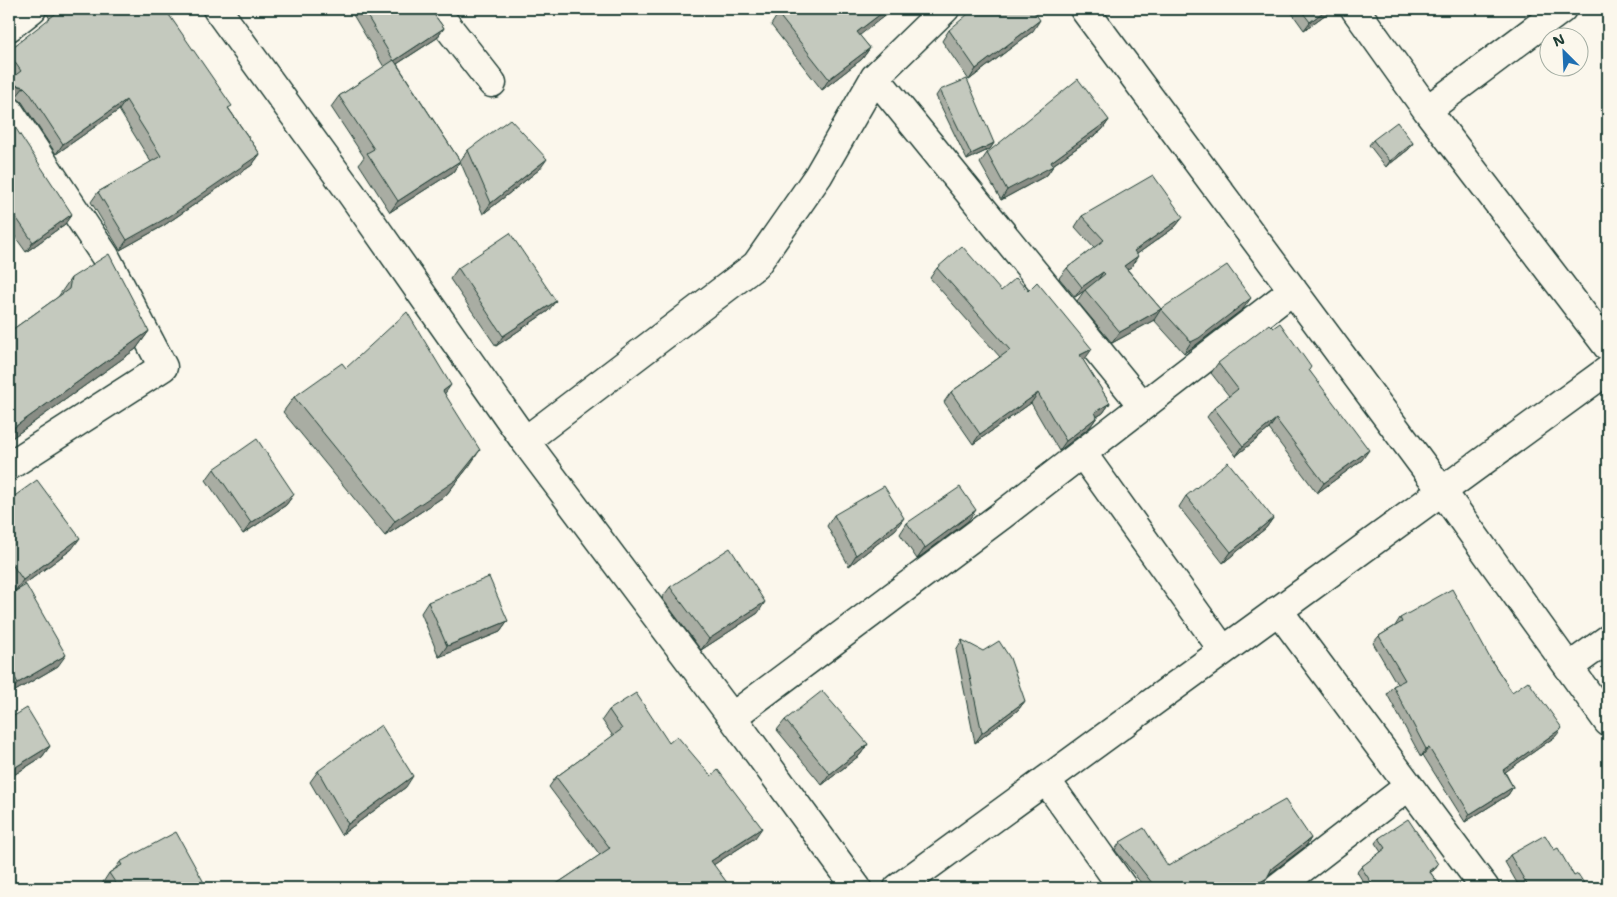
<svg xmlns="http://www.w3.org/2000/svg" width="1617" height="897" font-family="'Shantell Sans',sans-serif">
<style>
.lines{fill:none;stroke-linecap:round;stroke-linejoin:round}
.street-casing{stroke:#1f3d34;stroke-width:31}
.street{stroke:#fbf7ec;stroke-width:28}
.wall{fill:#a9ada3;stroke:#1f3d34}
.shaded-wall{fill:#898d85;stroke:#1f3d34}
.building{fill:#c4c9be;stroke:#1f3d34}
</style>
<rect width="100%" height="100%" fill="#fbf7ec"/>
<filter id="ink" filterUnits="userSpaceOnUse"><feTurbulence type="fractalNoise" baseFrequency=".02" numOctaves="2"/><feDisplacementMap in="SourceGraphic" scale="10" xChannelSelector="R" yChannelSelector="G"/><feConvolveMatrix kernelMatrix="1 2 1 2 8 2 1 2 1" color-interpolation-filters="sRGB"/></filter>
<g filter="url(#ink)">
<g class="lines">
<defs>
<path id="street" d="M 217,9 L 353,196 L 525,441 L 732,717 L 857,888
M 434,9 L 492,83
M 1084,9 L 1442,491 L 1608,722
M 1355,9 L 1427,110 L 1608,347
M 9,27 L 32,9
M 875,77 L 1143,406
M 1427,110 L 1562,9
M 9,111 L 105,256 L 163,367 L 9,466
M 525,441 L 756,265 L 818,176 L 875,77 L 945,9
M 1082,453 L 1223,650
M 1278,610 L 1485,888
M 1569,667 L 1608,639
M 732,717 L 1002,515 L 1293,290
M 1046,780 L 1123,888
M 898,888 L 1608,370
M 1277,888 L 1409,786"/>
</defs>
<use href="#street" class="street-casing"/>
<use href="#street" class="street"/>
</g>
<path class="wall" d="M 47,9 L 165,9 L 229,109 L 260,154 L 252,165 L 163,226 L 120,250 L 91,202 L 98,192 L 151,162 L 119,110 L 56,154 L 22,102 L 16,97 L 12,78 L 9,74 L 9,50 L 50,19 L 47,14 Z
M 355,9 L 430,9 L 444,28 L 437,38 L 397,64 L 460,161 L 468,150 L 540,169 L 483,214 L 460,161 L 453,172 L 390,212 L 359,164 L 364,157 L 331,107 L 339,96 L 384,67 L 352,13 Z
M 786,9 L 891,9 L 888,13 L 859,35 L 870,48 L 862,59 L 822,90 L 771,25 L 778,14 Z
M 1289,9 L 1333,9 L 1304,30 Z
M 949,30 L 1033,31 L 969,80 L 942,41 Z
M 940,90 L 994,143 L 990,149 L 967,160 L 936,96 Z
M 9,118 L 65,224 L 26,252 L 9,228 Z
M 1109,120 L 1102,130 L 1053,165 L 1053,166 L 1047,175 L 1001,200 L 980,163 L 987,153 Z
M 1373,140 L 1413,143 L 1409,149 L 1386,167 L 1369,145 Z
M 1082,216 L 1183,217 L 1175,227 L 1137,254 L 1131,267 L 1127,269 L 1161,309 L 1243,309 L 1192,348 L 1184,353 L 1154,320 L 1112,343 L 1077,301 L 1084,291 L 1075,297 L 1059,278 L 1067,268 L 1094,248 L 1075,227 Z
M 458,268 L 548,311 L 496,346 L 450,279 Z
M 937,268 L 1001,291 L 1085,359 L 1083,360 L 1110,403 L 1103,413 L 1097,417 L 1090,427 L 1059,451 L 1031,403 L 973,444 L 944,402 L 951,392 L 1000,357 L 930,278 Z
M 71,278 L 149,331 L 136,349 L 9,440 L 9,332 L 58,297 Z
M 1218,363 L 1309,370 L 1362,460 L 1317,493 L 1269,429 L 1236,456 L 1207,417 L 1214,408 L 1229,396 L 1211,373 Z
M 346,368 L 445,394 L 470,465 L 446,495 L 385,536 L 283,412 L 294,397 Z
M 214,469 L 294,494 L 286,505 L 243,534 L 206,480 Z
M 1186,496 L 1273,518 L 1266,528 L 1223,563 L 1179,507 Z
M 9,500 L 72,549 L 15,591 L 9,582 Z
M 834,515 L 896,529 L 849,566 L 827,526 Z
M 968,521 L 917,559 L 900,534 L 907,523 Z
M 670,587 L 758,613 L 701,650 L 662,598 Z
M 9,595 L 58,666 L 10,694 L 9,691 Z
M 428,602 L 508,621 L 500,632 L 439,657 L 421,613 Z
M 1400,618 L 1491,660 L 1512,692 L 1556,736 L 1505,772 L 1513,787 L 1508,795 L 1465,822 L 1423,755 L 1421,757 L 1387,694 L 1393,686 L 1397,684 L 1373,643 L 1379,636 L 1395,626 Z
M 962,640 L 1025,701 L 1018,710 L 975,743 L 956,650 Z
M 609,710 L 669,743 L 755,838 L 713,865 L 731,888 L 553,888 L 555,885 L 600,855 L 549,787 L 556,777 L 613,736 L 602,720 Z
M 9,719 L 50,746 L 42,757 L 9,778 Z
M 785,720 L 868,744 L 860,755 L 822,785 L 777,730 Z
M 318,771 L 406,787 L 341,835 L 310,782 Z
M 1311,838 L 1306,846 L 1269,874 L 1262,885 L 1257,888 L 1145,888 L 1115,850 L 1120,842 L 1168,866 Z
M 1379,838 L 1434,870 L 1430,872 L 1442,888 L 1367,888 L 1357,872 L 1361,867 L 1381,852 L 1375,843 Z
M 1554,850 L 1574,876 L 1587,888 L 1520,888 L 1505,862 L 1510,855 Z
M 120,862 L 207,888 L 105,888 L 102,884 L 109,873 L 115,869 Z"/>
<path class="shaded-wall" d="M 887,9 L 891,9 L 888,13 L 850,43 L 857,32 Z
M 1327,9 L 1333,9 L 1304,30 L 1310,22 Z
M 1040,20 L 1033,31 L 969,80 L 976,69 Z
M 444,28 L 437,38 L 386,71 L 394,61 Z
M 870,48 L 862,59 L 822,90 L 829,79 Z
M 16,85 L 24,87 L 16,97 L 9,95 L 9,87 Z
M 126,100 L 119,110 L 56,154 L 63,144 Z
M 1109,120 L 1102,130 L 1047,169 L 1053,166 L 1047,175 L 1001,200 L 1007,190 L 1051,162 Z
M 994,143 L 990,149 L 967,160 L 971,154 Z
M 1413,143 L 1409,149 L 1386,167 L 1390,161 Z
M 260,154 L 252,165 L 163,226 L 120,250 L 127,240 Z
M 547,159 L 540,169 L 483,214 L 491,203 Z
M 460,161 L 453,172 L 390,212 L 398,201 Z
M 72,214 L 65,224 L 26,252 L 33,242 Z
M 1183,217 L 1175,227 L 1126,262 L 1134,251 Z
M 1138,256 L 1131,267 L 1116,276 L 1124,266 Z
M 1103,272 L 1096,283 L 1075,297 L 1082,287 Z
M 1251,298 L 1243,309 L 1192,348 L 1184,353 L 1191,342 Z
M 556,301 L 548,311 L 496,346 L 503,336 Z
M 1161,309 L 1154,320 L 1112,343 L 1120,332 Z
M 149,331 L 136,349 L 9,440 L 9,431 Z
M 1092,349 L 1085,359 L 1073,365 L 1080,355 Z
M 451,385 L 441,399 L 443,391 Z
M 1038,393 L 1031,403 L 973,444 L 980,434 Z
M 1110,403 L 1103,413 L 1088,422 L 1095,412 Z
M 1097,417 L 1090,427 L 1059,451 L 1066,441 Z
M 1276,419 L 1269,429 L 1236,456 L 1243,446 Z
M 480,450 L 470,465 L 446,495 L 385,536 L 395,521 Z
M 1369,450 L 1362,460 L 1317,493 L 1324,483 Z
M 294,494 L 286,505 L 243,534 L 251,523 Z
M 976,510 L 968,521 L 917,559 L 925,548 Z
M 904,518 L 896,529 L 849,566 L 856,555 Z
M 1273,518 L 1266,528 L 1223,563 L 1231,552 Z
M 80,538 L 72,549 L 15,591 L 23,580 Z
M 765,602 L 758,613 L 701,650 L 709,639 Z
M 508,621 L 500,632 L 439,657 L 447,646 Z
M 66,655 L 58,666 L 10,694 L 18,683 Z
M 1025,701 L 1018,710 L 975,743 L 982,733 Z
M 1562,728 L 1556,736 L 1497,778 L 1503,770 Z
M 868,744 L 860,755 L 822,785 L 830,774 Z
M 50,746 L 42,757 L 9,778 L 9,776 L 14,768 Z
M 1429,748 L 1423,755 L 1421,757 L 1426,749 Z
M 413,776 L 406,787 L 341,835 L 348,824 Z
M 1513,787 L 1508,795 L 1465,822 L 1470,814 Z
M 762,828 L 755,838 L 704,871 L 711,861 Z
M 1311,838 L 1306,846 L 1267,876 L 1272,868 Z
M 1438,864 L 1434,870 L 1425,876 L 1429,871 Z
M 1267,878 L 1262,885 L 1257,888 L 1250,888 Z"/>
<path class="building" d="M 57,9 L 165,9 L 232,106 L 228,108 L 260,154 L 170,216 L 127,240 L 98,192 L 161,156 L 126,100 L 63,144 L 29,92 L 24,87 L 16,85 L 9,87 L 9,80 L 21,71 L 9,54 L 9,50 L 59,11 Z
M 363,9 L 430,9 L 444,28 L 394,61 Z
M 786,9 L 887,9 L 857,32 L 870,48 L 829,79 L 778,14 Z
M 974,9 L 1032,9 L 1040,20 L 976,69 L 949,30 Z
M 1300,9 L 1327,9 L 1310,22 Z
M 394,60 L 460,161 L 398,201 L 367,153 L 374,149 L 339,96 Z
M 967,79 L 994,143 L 971,154 L 940,90 Z
M 1078,79 L 1109,120 L 1051,162 L 1053,166 L 1007,190 L 987,153 Z
M 9,118 L 72,214 L 33,242 L 9,207 Z
M 510,119 L 547,159 L 491,203 L 468,150 Z
M 1397,122 L 1413,143 L 1390,161 L 1373,140 Z
M 1153,175 L 1183,217 L 1134,251 L 1138,256 L 1124,266 L 1161,309 L 1120,332 L 1085,290 L 1105,274 L 1103,272 L 1082,287 L 1067,268 L 1104,240 L 1082,216 Z
M 510,233 L 556,301 L 503,336 L 458,268 Z
M 962,246 L 1001,291 L 1016,278 L 1028,291 L 1037,282 L 1092,349 L 1080,355 L 1110,403 L 1095,412 L 1097,417 L 1066,441 L 1038,393 L 980,434 L 951,392 L 1010,350 L 937,268 Z
M 109,254 L 149,331 L 9,431 L 9,332 L 69,289 L 71,278 Z
M 1227,265 L 1251,298 L 1199,338 L 1191,342 L 1161,309 Z
M 407,312 L 451,385 L 443,391 L 480,450 L 456,480 L 395,521 L 294,397 L 342,363 L 346,368 Z
M 1280,323 L 1311,367 L 1309,370 L 1369,450 L 1324,483 L 1276,419 L 1243,446 L 1214,408 L 1238,389 L 1218,363 L 1269,324 L 1273,328 Z
M 257,439 L 294,494 L 251,523 L 214,469 Z
M 1228,462 L 1273,518 L 1231,552 L 1186,496 Z
M 37,480 L 80,538 L 23,580 L 9,560 L 9,500 Z
M 884,486 L 904,518 L 856,555 L 834,515 Z
M 960,487 L 976,510 L 925,548 L 907,523 Z
M 730,548 L 765,602 L 709,639 L 670,587 Z
M 489,577 L 508,621 L 447,646 L 428,602 Z
M 26,585 L 66,655 L 18,683 L 9,667 L 9,595 Z
M 1452,589 L 1491,660 L 1512,692 L 1528,681 L 1562,728 L 1503,770 L 1513,787 L 1470,814 L 1429,748 L 1426,749 L 1393,686 L 1405,680 L 1379,636 L 1402,622 L 1400,618 Z
M 962,640 L 983,651 L 999,641 L 1010,658 L 1025,701 L 982,733 Z
M 822,691 L 868,744 L 830,774 L 785,720 Z
M 636,693 L 669,743 L 677,736 L 711,776 L 718,770 L 762,828 L 711,861 L 731,888 L 558,888 L 555,885 L 610,848 L 556,777 L 622,729 L 609,710 Z
M 27,708 L 50,746 L 14,768 L 9,760 L 9,719 Z
M 381,725 L 413,776 L 348,824 L 318,771 Z
M 1285,800 L 1311,838 L 1272,868 L 1267,878 L 1250,888 L 1156,888 L 1120,842 L 1144,828 L 1168,866 Z
M 1408,819 L 1438,864 L 1429,871 L 1442,888 L 1375,888 L 1361,867 L 1386,848 L 1379,838 Z
M 176,832 L 207,888 L 119,888 L 109,873 L 122,865 L 120,862 Z
M 1545,835 L 1554,850 L 1558,848 L 1574,876 L 1578,874 L 1587,888 L 1529,888 L 1510,855 Z"/>
</g>
<rect width="1617" height="897" fill="none" stroke="#fbf7ec" stroke-width="30"/>
<rect x="15" y="15" width="1587" height="867" fill="none" stroke="#1f3d34" stroke-width="2" filter="url(#ink)"/>
<g transform="translate(1564 52) rotate(336)"><circle r="24" fill="#fbf7ec" stroke="#a3ada2"/>
<path d="M0-4L9 19L0 12L-9 19Z" fill="#1f6fb2"/>
<text y="-8" font-size="14" font-weight="bold" text-anchor="middle" fill="#1f3d34">N</text>
</g>
</svg>
